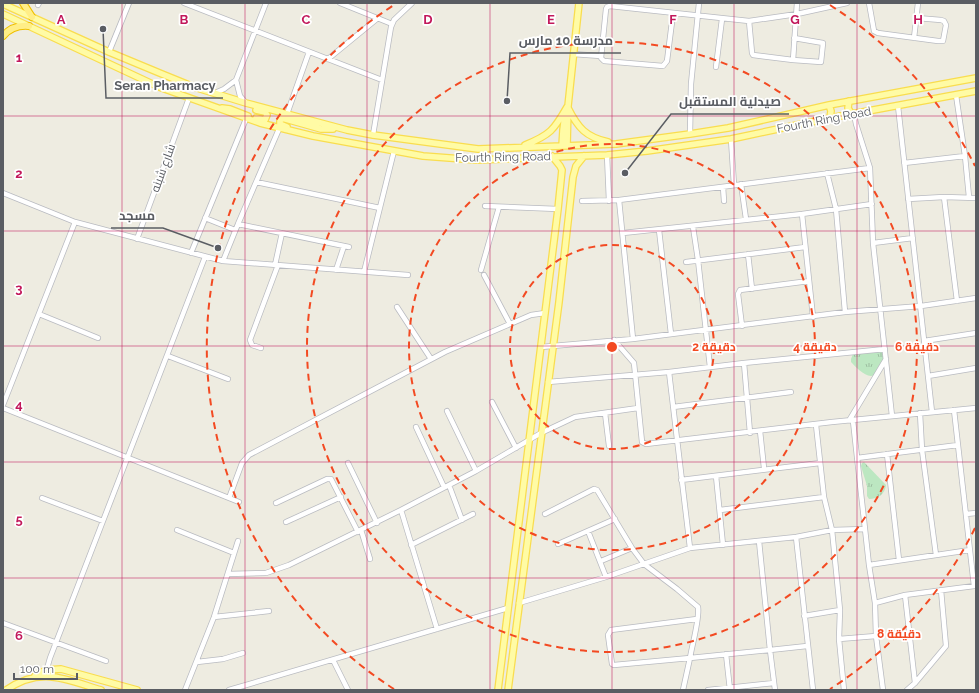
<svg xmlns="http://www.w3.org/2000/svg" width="979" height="693" font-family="Raleway,Cairo,sans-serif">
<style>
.grass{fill:url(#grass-tufts)}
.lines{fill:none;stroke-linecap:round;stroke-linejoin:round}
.minor-casing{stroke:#b9bbc1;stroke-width:6}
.major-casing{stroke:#f9dd4f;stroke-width:8}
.highway-casing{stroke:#efc000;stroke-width:8}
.minor{stroke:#fff;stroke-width:4.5}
.major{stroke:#fffba5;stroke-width:5.5}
.highway{stroke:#ffee87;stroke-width:6}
.grid{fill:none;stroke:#c2185b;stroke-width:1;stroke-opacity:0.55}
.ring{fill:none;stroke:#f34a22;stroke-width:2;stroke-dasharray:7 5}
.labels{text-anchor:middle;stroke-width:3.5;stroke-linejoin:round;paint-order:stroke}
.street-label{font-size:12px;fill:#5a5d63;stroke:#fff}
.grid-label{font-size:13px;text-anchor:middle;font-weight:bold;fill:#c2185b;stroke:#fff;stroke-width:3.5;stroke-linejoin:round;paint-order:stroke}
.centre{fill:#f34a22;stroke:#fff;stroke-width:2}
.ring-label{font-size:12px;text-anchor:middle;font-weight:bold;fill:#f34a22;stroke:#fff;stroke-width:3.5;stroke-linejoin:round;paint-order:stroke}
.leader{fill:none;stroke:#5a5d63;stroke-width:1.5}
.callout-dot{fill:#5a5d63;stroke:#fff;stroke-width:1.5}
.callout-label{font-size:13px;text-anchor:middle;font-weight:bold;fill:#5a5d63;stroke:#fff;stroke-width:3.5;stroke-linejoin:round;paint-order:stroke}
</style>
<defs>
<pattern id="grass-tufts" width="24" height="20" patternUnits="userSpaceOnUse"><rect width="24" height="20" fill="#bce7c1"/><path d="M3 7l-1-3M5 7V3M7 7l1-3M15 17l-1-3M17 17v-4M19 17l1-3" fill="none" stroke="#9cbea0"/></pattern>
</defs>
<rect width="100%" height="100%" fill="#eeece1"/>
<path class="grass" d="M 878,350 L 883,351 L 885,359 C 882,364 879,370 876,374 C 868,381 856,367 851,362 L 851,359 L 853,354 L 863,351 L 873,353 Z
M 864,462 L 886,485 C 885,494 878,499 869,499 L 867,496 L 867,486 L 861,466 L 862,463 Z"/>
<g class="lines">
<defs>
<path id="minor" d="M 184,3 L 382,80
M 340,3 L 392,24
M 869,3 L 874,31 L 878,33 L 938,41 L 943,41 L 946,25 L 944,21 L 941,20 L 917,18
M 38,5 L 39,3
M 673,14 L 667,61 L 663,66 L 604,61 L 601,58 L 606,9 L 607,7 L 610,6 L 749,21 L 797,14 L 847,3
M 749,21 L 752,53 L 753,55 L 793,60 L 821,62 L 823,43 L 794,38
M 914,38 L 918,3
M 109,52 L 129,3
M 573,54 L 601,56
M 328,59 L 378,18
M 793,60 L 797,3
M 716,67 L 722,19
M 236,80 L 240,96 L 246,103
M 215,93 L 224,89 L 236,80 L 266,3
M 956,95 L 965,156 L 969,197
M 898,106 L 932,412
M 287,114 L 309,52
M 854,114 L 856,124 L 870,168 L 873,243 L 892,416
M 690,134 L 691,84 L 699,3
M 373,135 L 391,27 L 394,20 L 412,3
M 731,139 L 734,185
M 607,155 L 609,201
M 904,163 L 965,156
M 827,173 L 836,209 L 845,312
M 256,182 L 380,208
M 741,184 L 746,219
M 723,187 L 724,201
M 3,193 L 75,222 L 223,261 L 408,275
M 944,197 L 957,301
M 908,199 L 944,197 L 976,198
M 619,200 L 633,339
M 582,201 L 619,200 L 870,168
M 485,206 L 558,209
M 802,214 L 813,317
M 205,218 L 235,230
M 238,224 L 349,247
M 693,227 L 698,260 L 710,367
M 659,230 L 671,334
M 623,233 L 802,214 L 872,204
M 137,239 L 189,98
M 873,243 L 913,238
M 191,253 L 246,119
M 748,254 L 752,289
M 223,261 L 238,224 L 279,129
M 686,262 L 805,247
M 275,265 L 282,233
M 336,270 L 344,246
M 481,270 L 499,207
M 364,272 L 394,151
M 484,275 L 510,324
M 397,307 L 431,359
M 39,314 L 98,338
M 742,326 L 738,294 L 740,290 L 809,281
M 614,340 L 634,363 L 642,442 L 646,444 L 832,422 L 976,408
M 924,341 L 976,333
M 541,347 L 633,339 L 845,312 L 921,306 L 976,298
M 261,348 L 252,345 L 250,340 L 278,265
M 168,356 L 228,379
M 744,363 L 750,433
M 669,372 L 690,548
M 928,376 L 976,368
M 548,382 L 669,372 L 744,363 L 885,349
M 492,402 L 516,448
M 3,405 L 75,222
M 673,407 L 791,392
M 3,408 L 239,502
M 447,411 L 476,471
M 605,413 L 609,446
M 920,413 L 922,450 L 936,555
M 816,425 L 824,497 L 832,530 L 840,610 L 839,639 L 844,690
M 416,427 L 444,487
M 760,431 L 764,468
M 887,454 L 899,560
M 857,458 L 958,445
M 348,463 L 377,523
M 716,476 L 723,545
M 681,480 L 820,463
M 449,485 L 462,520
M 42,498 L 103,521
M 229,498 L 242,463 L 249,455 L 445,352 L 531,315 L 545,313
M 276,503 L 327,479 L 331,479 L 358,532
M 401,510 L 437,629
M 720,510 L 824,497
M 545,514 L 594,489 L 597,490 L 632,548 L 644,564 L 677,589 L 698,607 C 700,618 692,645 690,658 L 614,665 L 612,664 L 608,635 L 611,630 L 697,619
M 966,514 L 976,513
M 286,522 L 341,497
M 177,530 L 234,553
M 361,530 L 370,559
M 588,531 L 606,577
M 796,537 L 813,690
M 759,541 L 770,650 L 807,646
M 558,544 L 615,519
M 411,545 L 473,514
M 601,561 L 632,548
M 869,565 L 970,550
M 228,574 L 266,573 L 289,565 L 401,510 L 476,471 L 541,433 L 575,417 L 638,408
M 905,595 L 915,683
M 519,603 L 606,577 L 690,548 L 796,537 L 832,530 L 865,529
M 875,603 L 905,595 L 974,586 L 954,410
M 804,616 L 840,610
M 214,617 L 269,611
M 3,623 L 106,661
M 839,639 L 876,636
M 726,654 L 730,690
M 333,660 L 348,690
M 197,662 L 223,659 L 243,653
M 46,672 L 50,658 L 205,257
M 185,690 L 214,617 L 238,541
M 229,690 L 508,608
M 683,690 L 690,658 L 770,650 L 775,690
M 708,690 L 774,683
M 883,690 L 876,636 L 875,603 L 869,565 L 853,421 L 850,419 L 886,359
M 907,690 L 915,683 L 946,646 L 941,590"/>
<path id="major" d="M 3,4 L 109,52 L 162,74 L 194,87 L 246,103 L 347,130 L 373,135 L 478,149 L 616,144 L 690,134 L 728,128 L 829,105 L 976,78
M 3,14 L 159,87 L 260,123 L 313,136 L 423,156 L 476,160 L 607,155 L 647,151 L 731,139 L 830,118 L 976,91
M 849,101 L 848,108 L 852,115
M 829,105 L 831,111 L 830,118
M 222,108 L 230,109 L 248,116
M 568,108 C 578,128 586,137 608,142
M 256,110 L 265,112 L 267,115 L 265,120 L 256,118
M 287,127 L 280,124 L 280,121 L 282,118 L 321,129 L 333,129
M 525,145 C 550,135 554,130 567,107
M 562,146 L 563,130 L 565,115
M 567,146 L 568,106 L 579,3
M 35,676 L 46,670 L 61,669 L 137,690
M 6,690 C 41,666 64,679 101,690
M 498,690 L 558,209 L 562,170 L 560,166 L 552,156
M 508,690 L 559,302 L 573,177 L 576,166 L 584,156"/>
<path id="highway" d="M 23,3 L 32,17
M 3,36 C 10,28 18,25 29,26"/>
</defs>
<use href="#minor" class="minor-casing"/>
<use href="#major" class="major-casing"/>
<use href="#highway" class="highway-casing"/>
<use href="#minor" class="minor"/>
<use href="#major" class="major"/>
<use href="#highway" class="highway"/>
</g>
<path class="grid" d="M 122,3 L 122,690M 245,3 L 245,690M 367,3 L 367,690M 490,3 L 490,690M 612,3 L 612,690M 734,3 L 734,690M 857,3 L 857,690M 3,116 L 976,116M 3,231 L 976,231M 3,346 L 976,346M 3,462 L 976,462M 3,578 L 976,578"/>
<g class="ring">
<circle cx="612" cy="347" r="102"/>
<circle cx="612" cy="347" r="203"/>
<circle cx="612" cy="347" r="305"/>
<path d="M975 528A406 406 0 0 1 830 689M394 689A406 406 0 0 1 394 5M830 5A406 406 0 0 1 975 166"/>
</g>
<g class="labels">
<g class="street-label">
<text transform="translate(824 120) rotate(-11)" y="4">Fourth Ring Road</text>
<text transform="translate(503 157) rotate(-1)" y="4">Fourth Ring Road</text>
<text transform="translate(163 168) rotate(-70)" y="4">شارع شبنه</text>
</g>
</g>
<g class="grid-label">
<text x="61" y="24">A</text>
<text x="184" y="24">B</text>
<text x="306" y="24">C</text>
<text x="428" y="24">D</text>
<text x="551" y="24">E</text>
<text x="673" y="24">F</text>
<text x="795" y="24">G</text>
<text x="918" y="24">H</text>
<text x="19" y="62">1</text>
<text x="19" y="178">2</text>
<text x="19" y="293">3</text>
<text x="19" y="409">4</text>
<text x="19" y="524">5</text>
<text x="19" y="640">6</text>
</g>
<circle cx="612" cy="347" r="6" class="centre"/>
<g class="ring-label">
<text x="714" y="351">2 دقيقة</text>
<text x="815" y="351">4 دقيقة</text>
<text x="917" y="351">6 دقيقة</text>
<text x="899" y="638">8 دقيقة</text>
</g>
<path class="leader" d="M507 101L510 53H621M103 29L106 98H223M625 173L671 114H789M218 248L163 228H111"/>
<g class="callout-dot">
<circle cx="507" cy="101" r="4"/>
<circle cx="103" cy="29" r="4"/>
<circle cx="625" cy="173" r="4"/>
<circle cx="218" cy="248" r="4"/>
</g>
<g class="callout-label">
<text x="566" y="45">مدرسة 10 مارس</text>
<text x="165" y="90">Seran Pharmacy</text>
<text x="730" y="106">صيدلية المستقبل</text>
<text x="137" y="220">مسجد</text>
</g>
<rect width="979" height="693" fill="none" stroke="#5a5d63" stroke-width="8"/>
<path d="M14 673v6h63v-6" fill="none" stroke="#5a5d63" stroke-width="2"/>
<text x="20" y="673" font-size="12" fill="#5a5d63" stroke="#ffffff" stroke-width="3" paint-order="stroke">100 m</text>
</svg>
